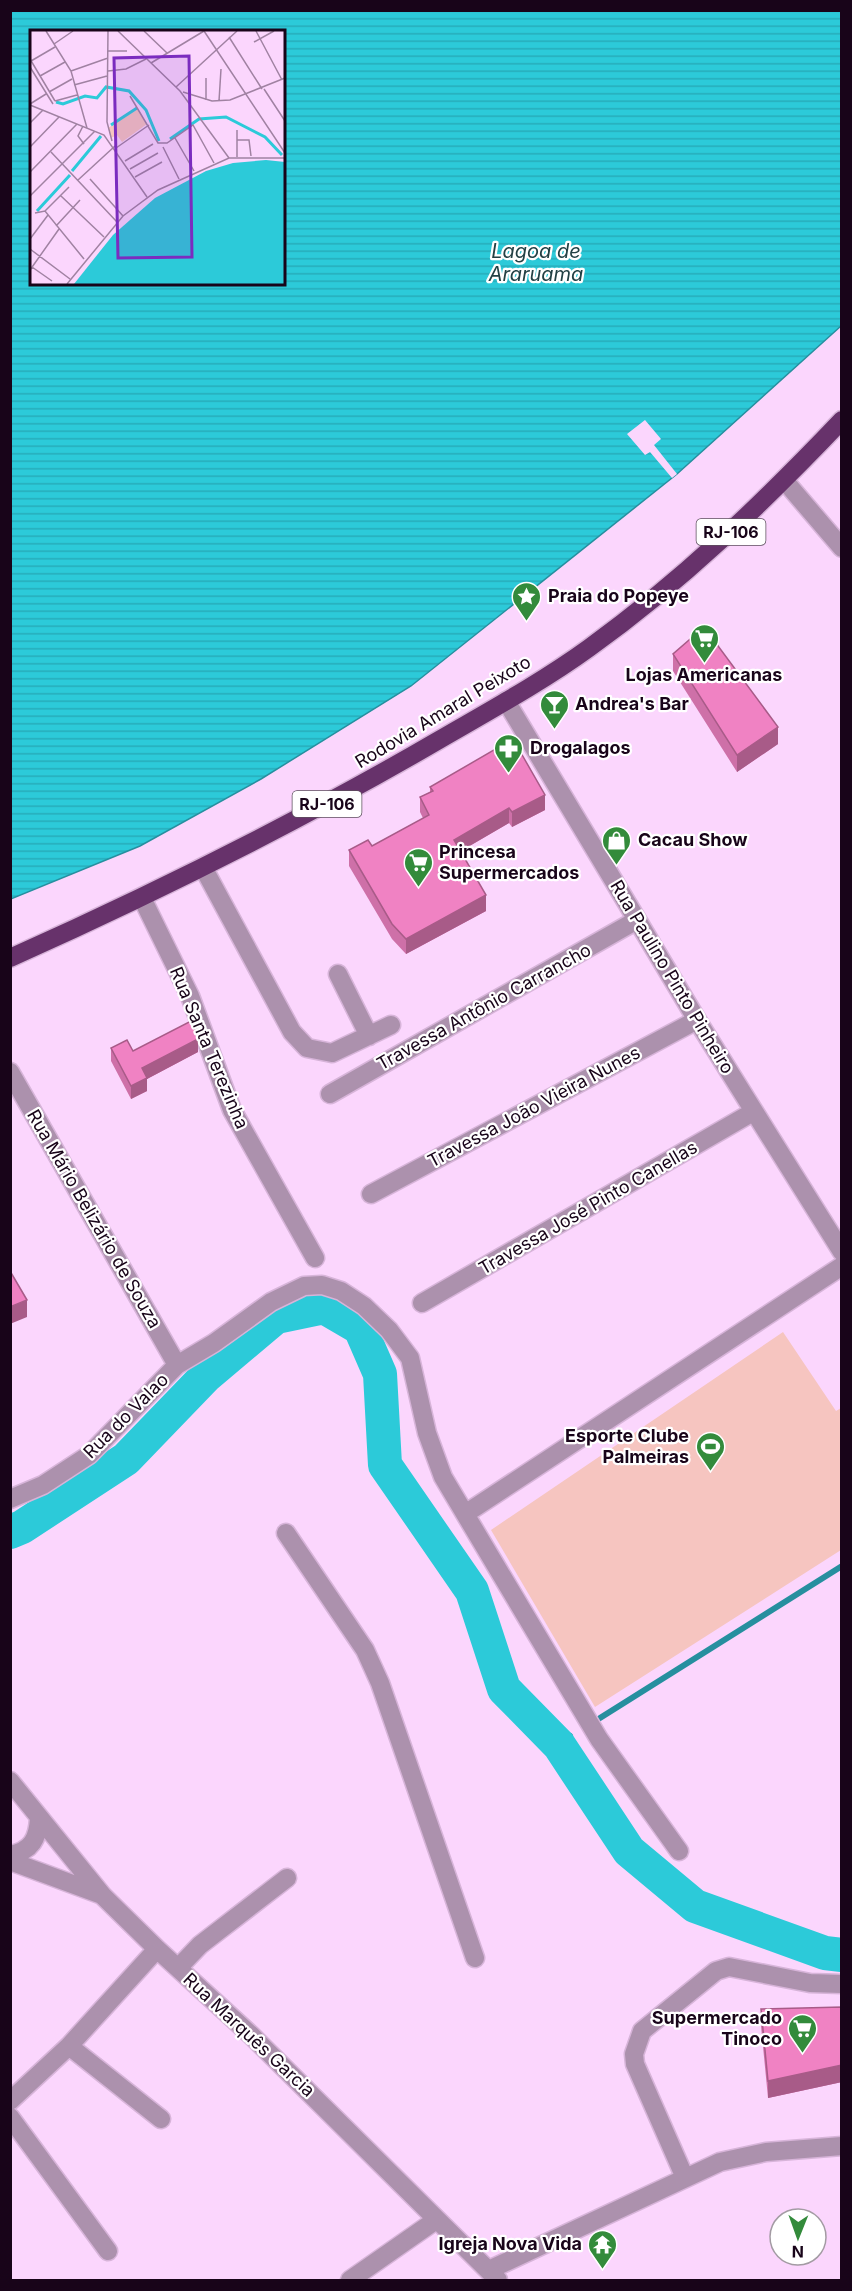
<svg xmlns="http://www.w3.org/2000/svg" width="852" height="2291" font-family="Inter,sans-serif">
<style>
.park{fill:#f6c5c0}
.water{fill:url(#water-rules);stroke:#268f9f;stroke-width:1.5;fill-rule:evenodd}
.pier{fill:#fbd6fd}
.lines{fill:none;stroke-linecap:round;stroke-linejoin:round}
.stream{stroke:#268f9f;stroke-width:6}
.river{stroke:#2ccad9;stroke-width:34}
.minor-casing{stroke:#d7b4d9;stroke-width:21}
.highway-casing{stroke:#d7b4d9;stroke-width:21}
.minor{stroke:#ac91ad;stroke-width:18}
.highway{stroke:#67326b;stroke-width:18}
.wall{fill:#ce70a8}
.shaded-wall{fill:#a85b88}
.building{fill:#f082c3;stroke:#a85b88;stroke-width:1.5}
.labels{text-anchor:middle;stroke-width:4.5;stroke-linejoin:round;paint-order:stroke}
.shield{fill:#fff;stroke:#5d4f5e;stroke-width:1.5}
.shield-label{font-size:16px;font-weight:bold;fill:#180419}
.poi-label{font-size:18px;font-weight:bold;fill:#180419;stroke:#fff;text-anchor:start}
.street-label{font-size:18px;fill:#180419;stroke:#fff}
.water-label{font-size:20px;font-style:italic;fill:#234145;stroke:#fff}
.inset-river{fill:none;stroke:#2ccad9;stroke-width:3}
.inset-road{fill:none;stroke:#a082a2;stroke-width:1.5}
.view{fill:#7b2cbf;fill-opacity:0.15;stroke:#7b2cbf;stroke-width:3}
.inset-edge{fill:none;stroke:#180419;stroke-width:3}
</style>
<defs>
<pattern id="water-rules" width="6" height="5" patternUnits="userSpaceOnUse" patternTransform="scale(1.5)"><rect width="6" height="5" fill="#2ccad9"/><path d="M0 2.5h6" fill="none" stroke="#26acba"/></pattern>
</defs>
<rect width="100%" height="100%" fill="#fbd6fd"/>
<path class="park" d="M 783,1332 L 836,1411 L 841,1408 L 841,1550 L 595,1707 L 491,1530 Z"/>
<path class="water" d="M 11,11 L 841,11 L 841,326 L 677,474 L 411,686 L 261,779 L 140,846 L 11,899 ZM 32,32 L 284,32 L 284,284 L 32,284 Z"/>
<path class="pier" d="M 645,420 L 661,439 L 654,445 L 677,474 L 672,478 L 650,452 L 645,455 L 627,434 Z"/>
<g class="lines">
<path class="stream" d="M 600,1718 L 842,1566
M 559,1745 L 570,1736"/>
<path class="river" d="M 10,1532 L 22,1527 L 126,1459 L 206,1376 L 276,1317 L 324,1307 L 360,1328 L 380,1374 L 385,1465 L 472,1591 L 504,1689 L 559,1745 L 629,1851 L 695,1906 L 825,1953 L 842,1955"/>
<defs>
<path id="minor" d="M 784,480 L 842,548
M 506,701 L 697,1020 L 842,1252
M 204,869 L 292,1032 L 307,1048 L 332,1053 L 391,1025
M 142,898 L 190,996 L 232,1110 L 315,1258
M 338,974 L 369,1036
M 10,1072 L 177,1365
M 330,1094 L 637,920
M 371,1194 L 697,1020
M 422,1303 L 753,1112
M 10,1499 L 43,1485 L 89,1455 L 177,1365 L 214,1343 L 271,1302 L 304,1286 L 322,1285 L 341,1291 L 364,1306 L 389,1330 L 410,1358 L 427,1433 L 443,1477 L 599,1739 L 679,1851
M 465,1514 L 842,1266
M 286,1533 L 365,1650 L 380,1683 L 475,1958
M 10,1781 L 103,1896 L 157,1949 L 251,2035 L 498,2280
M 10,1855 C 32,1851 38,1838 39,1818
M 10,1861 L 102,1895
M 178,1968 L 200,1945 L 287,1878
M 69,2046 L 161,2119
M 10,2101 L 69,2046 L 157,1949
M 10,2117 L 108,2251
M 685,2178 L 635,2064 L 634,2054 L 642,2031 L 716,1971 L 729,1967 L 810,1983 L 842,1984
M 489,2270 L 720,2162 L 766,2152 L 842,2146
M 350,2280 L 436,2220"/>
<path id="highway" d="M 10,958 C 157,892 300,821 439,740 C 489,711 542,682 589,648 C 682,581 763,503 842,420"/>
</defs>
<use href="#minor" class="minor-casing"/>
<use href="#highway" class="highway-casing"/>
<use href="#minor" class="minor"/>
<use href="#highway" class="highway"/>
</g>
<path class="wall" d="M 673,654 L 778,744 L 737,772 L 673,671 Z
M 430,787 L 545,810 L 512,827 L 509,823 L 461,851 L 486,911 L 406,954 L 392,939 L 349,866 L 349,850 L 372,846 L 423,818 L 420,812 L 420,797 L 430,792 Z
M 111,1048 L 133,1051 L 198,1052 L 147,1079 L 147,1091 L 131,1099 L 111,1061 Z
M 842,2007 L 842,2082 L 768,2098 L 761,2026 L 761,2009 Z"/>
<path class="shaded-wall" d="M 778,727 L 778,744 L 737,772 L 737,755 Z
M 545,795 L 545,810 L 512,827 L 512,812 Z
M 509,808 L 509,823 L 454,855 L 454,840 Z
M 486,895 L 486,911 L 406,954 L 406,939 Z
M 198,1039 L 198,1052 L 147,1079 L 147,1091 L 131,1099 L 131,1086 L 142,1068 Z
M 27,1300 L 27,1317 L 10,1324 L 10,1307 Z
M 842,2065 L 842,2082 L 768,2098 L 768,2081 Z"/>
<path class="building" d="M 704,627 L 778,727 L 737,755 L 673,654 Z
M 513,739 L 545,795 L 512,812 L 509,808 L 454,840 L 486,895 L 406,939 L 392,924 L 349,850 L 368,840 L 372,846 L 429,815 L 420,797 L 433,791 L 430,787 Z
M 191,1021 L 198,1039 L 142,1068 L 147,1078 L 131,1086 L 111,1048 L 127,1040 L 133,1051 Z
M 10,1271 L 27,1300 L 10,1307 Z
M 842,2007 L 842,2065 L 768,2081 L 761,2009 Z"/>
<defs>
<symbol id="sight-pin" viewBox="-11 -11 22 30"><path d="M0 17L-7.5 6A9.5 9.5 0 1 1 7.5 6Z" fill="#338b3b" stroke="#fff"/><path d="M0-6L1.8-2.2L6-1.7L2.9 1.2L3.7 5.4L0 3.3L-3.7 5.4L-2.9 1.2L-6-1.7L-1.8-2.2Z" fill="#fff"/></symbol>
<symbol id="supermarket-pin" viewBox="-11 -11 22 30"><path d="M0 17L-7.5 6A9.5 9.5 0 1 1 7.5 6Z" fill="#338b3b" stroke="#fff"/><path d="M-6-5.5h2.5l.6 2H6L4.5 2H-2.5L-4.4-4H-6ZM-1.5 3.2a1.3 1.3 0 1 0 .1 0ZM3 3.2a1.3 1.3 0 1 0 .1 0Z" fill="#fff"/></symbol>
<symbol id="bar-pin" viewBox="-11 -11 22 30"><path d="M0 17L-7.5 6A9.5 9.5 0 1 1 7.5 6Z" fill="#338b3b" stroke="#fff"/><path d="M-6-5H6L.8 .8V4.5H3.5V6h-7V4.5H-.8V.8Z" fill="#fff"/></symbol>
<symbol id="pharmacy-pin" viewBox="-11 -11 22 30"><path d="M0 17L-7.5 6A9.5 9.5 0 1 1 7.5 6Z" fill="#338b3b" stroke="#fff"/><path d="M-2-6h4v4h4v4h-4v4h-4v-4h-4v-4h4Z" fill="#fff"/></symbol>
<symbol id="shop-pin" viewBox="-11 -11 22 30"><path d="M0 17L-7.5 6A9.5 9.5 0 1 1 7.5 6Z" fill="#338b3b" stroke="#fff"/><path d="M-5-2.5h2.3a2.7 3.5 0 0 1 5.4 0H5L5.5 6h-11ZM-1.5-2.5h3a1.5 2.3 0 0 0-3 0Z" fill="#fff"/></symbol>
<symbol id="stadium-pin" viewBox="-11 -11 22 30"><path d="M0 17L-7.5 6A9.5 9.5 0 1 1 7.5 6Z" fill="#338b3b" stroke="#fff"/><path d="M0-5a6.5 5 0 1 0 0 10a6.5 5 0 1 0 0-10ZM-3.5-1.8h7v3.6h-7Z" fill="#fff"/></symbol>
<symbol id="temple-pin" viewBox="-11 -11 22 30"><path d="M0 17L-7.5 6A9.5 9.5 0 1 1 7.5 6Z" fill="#338b3b" stroke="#fff"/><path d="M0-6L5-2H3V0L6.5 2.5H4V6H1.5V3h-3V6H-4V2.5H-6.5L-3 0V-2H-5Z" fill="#fff"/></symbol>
</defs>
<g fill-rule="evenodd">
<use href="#sight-pin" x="510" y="580" width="33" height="45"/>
<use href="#supermarket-pin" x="688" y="622" width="33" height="45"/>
<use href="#bar-pin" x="538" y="688" width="33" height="45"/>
<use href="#pharmacy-pin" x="492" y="732" width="33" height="45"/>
<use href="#shop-pin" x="600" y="824" width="33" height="45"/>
<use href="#supermarket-pin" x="402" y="846" width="33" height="45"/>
<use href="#stadium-pin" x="694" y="1430" width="33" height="45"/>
<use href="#supermarket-pin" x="786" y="2012" width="33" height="45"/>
<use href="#temple-pin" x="586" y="2228" width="33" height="45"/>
</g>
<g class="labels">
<g class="shield">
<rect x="696.5" y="519" width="69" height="26" rx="4.5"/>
<rect x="292.5" y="791" width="69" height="26" rx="4.5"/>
</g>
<g class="shield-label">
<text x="731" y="538">RJ-106</text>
<text x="327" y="810">RJ-106</text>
</g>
<g class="poi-label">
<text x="548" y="602">Praia do Popeye</text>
<text x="704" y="681" text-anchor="middle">Lojas Americanas</text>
<text x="575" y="710">Andrea's Bar</text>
<text x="530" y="754">Drogalagos</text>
<text x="638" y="846">Cacau Show</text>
<text x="439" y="858">Princesa<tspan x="439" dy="21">Supermercados</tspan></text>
<text x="689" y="1442" text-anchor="end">Esporte Clube<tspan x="689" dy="21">Palmeiras</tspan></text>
<text x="782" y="2024" text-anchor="end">Supermercado<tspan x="782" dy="21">Tinoco</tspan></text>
<text x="582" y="2250" text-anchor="end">Igreja Nova Vida</text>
</g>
<g class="street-label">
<text transform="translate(443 712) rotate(-31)" y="6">Rodovia Amaral Peixoto</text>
<text transform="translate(672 977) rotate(59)" y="6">Rua Paulino Pinto Pinheiro</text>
<text transform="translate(484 1007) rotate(-29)" y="6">Travessa Antônio Carrancho</text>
<text transform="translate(209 1048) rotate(67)" y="6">Rua Santa Terezinha</text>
<text transform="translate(534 1107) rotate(-28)" y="6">Travessa João Vieira Nunes</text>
<text transform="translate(588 1208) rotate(-30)" y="6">Travessa José Pinto Canellas</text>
<text transform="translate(94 1219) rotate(60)" y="6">Rua Mário Belizário de Souza</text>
<text transform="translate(126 1416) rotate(-45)" y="6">Rua do Valao</text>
<text transform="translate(249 2035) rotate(43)" y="6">Rua Marquês Garcia</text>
</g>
<g class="water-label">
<text x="536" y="258">Lagoa de<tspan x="536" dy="23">Araruama</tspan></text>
</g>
</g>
<g transform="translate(30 30)">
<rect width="255" height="255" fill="#fbd6fd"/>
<path d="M 108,79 L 117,94 L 92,112 L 87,105 L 81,108 L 78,98 Z" fill="#f6c5c0"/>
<path d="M 236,130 L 255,132 L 255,254 L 44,254 L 83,205 L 125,168 L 176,141 L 203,133 Z" fill="#2ccad9"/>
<path class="inset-river" d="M 26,72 L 33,74 L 55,66 L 67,68 L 76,57 L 99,61 L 116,80 L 129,111M 81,95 L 107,78M 140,109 L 169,89 L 196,87 L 235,107 L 252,125M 42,141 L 71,106M 7,181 L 40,145"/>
<path class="inset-road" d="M 16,1 L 41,41 L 57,98M 78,1 L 77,92 L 82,111M 88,1 L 150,61 L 199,128M 114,1 L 137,23M 174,1 L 255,123M 226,1 L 252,50M 199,7 L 232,59M 224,12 L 244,1M 24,14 L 43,1M 78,21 L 97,21M 0,29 L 25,71M 1,31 L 25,17M 121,33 L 174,1M 0,37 L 23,74M 41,41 L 78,28M 78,41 L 96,39 L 116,29M 10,46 L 35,32M 44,55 L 77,46M 146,57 L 207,1M 234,59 L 255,91M 19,62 L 42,49M 153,62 L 182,71 L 200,70 L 255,48M 100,66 L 128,113 L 137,113 L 163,95 L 184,133M 176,70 L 176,48M 25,71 L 47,65M 189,71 L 191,39M 0,74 L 16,64M 0,75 L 74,105 L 117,167M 0,93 L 13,80M 53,96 L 48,106 L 54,114M 207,100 L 207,127M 145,108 L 164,141M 207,110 L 219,110 L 221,126M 0,117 L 29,87M 133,117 L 149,149M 86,118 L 119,95M 21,122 L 87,192M 95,131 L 123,114M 100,139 L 128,123M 0,142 L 47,94M 105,147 L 132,132M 60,149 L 93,186M 48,150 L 85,116M 0,166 L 65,101M 31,166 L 74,207M 15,181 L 39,157M 5,183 L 15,181 L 54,229M 26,196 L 50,170M 0,209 L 18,185M 0,219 L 40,249M 2,237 L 22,251M 0,240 L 29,199M 37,254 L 93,186 L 128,160 L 199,128 L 255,128"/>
<path class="view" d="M 159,26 L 162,227 L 88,228 L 84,28 Z"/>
<rect width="255" height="255" class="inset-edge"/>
</g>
<rect width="852" height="2291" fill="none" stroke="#180419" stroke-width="24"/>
<g transform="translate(798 2237) rotate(181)"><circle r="28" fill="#ffffff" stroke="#a39ba3" stroke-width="1.5"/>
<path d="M0-4.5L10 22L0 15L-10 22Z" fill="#338b3b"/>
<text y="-9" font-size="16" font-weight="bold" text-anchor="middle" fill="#180419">N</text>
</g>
</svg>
